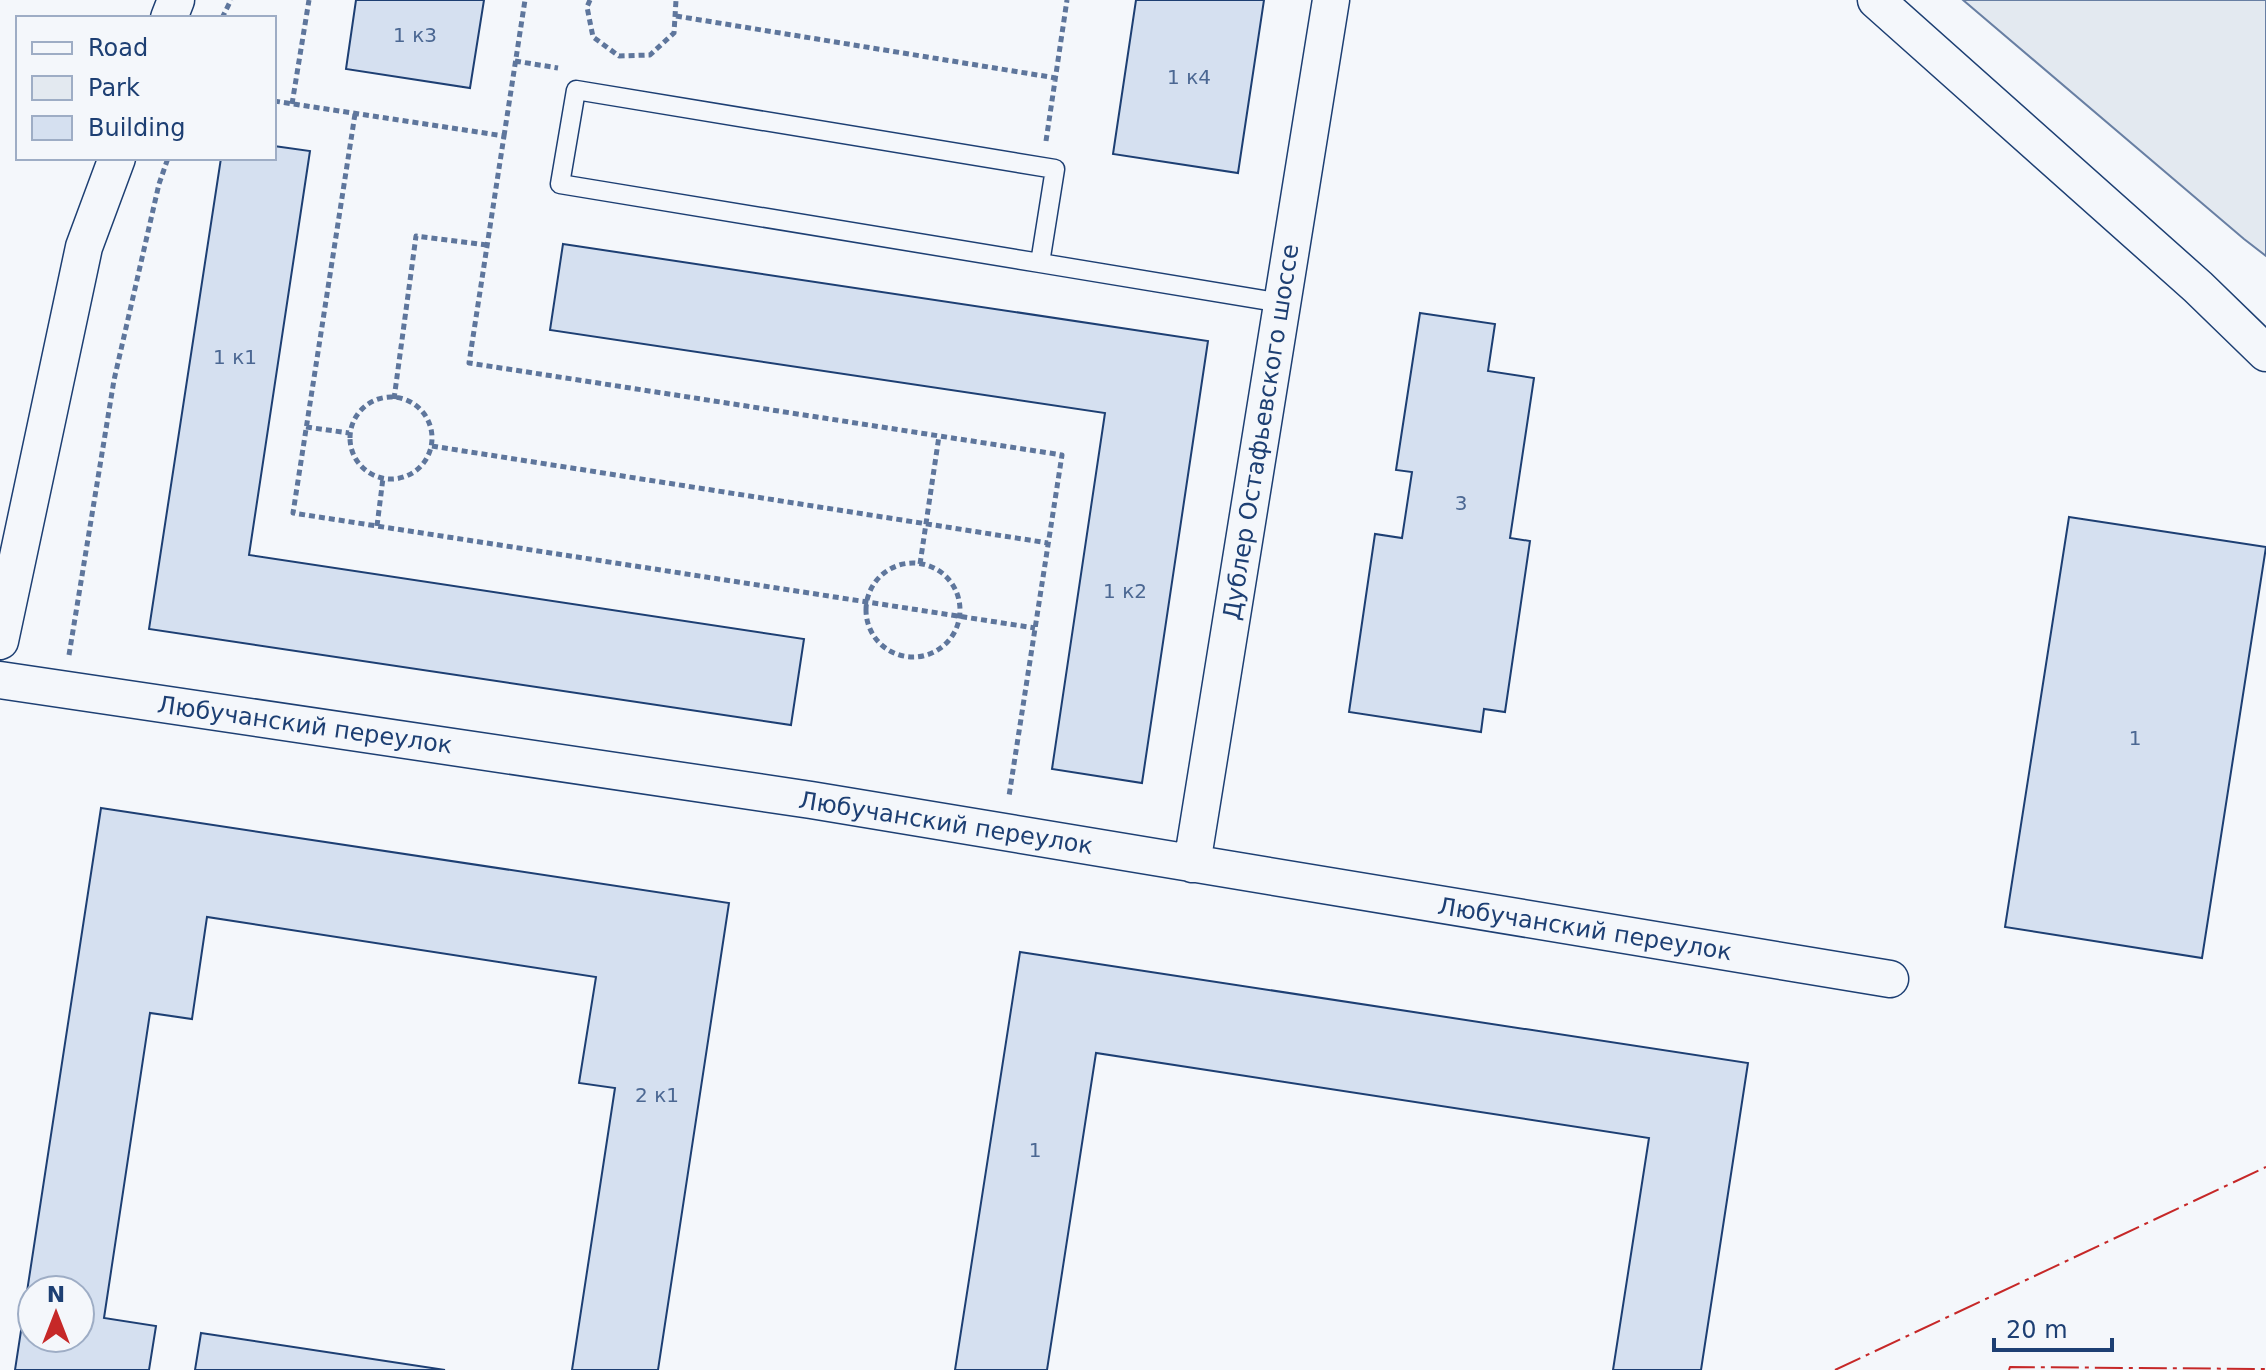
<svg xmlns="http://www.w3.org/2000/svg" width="2266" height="1370" font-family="'DejaVu Sans',sans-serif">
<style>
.green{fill:#e3e9f0;stroke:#687fa3;stroke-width:2}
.building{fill:#d5e0f0;stroke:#1d3f73;stroke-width:2;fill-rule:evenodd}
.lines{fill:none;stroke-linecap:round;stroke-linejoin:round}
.service-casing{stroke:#1d3f73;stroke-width:21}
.minor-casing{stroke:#1d3f73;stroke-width:39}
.path{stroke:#5e769c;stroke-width:5;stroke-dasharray:6 4;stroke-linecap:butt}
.service{stroke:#f4f7fb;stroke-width:18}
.minor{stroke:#f4f7fb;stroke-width:36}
.power{stroke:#c62828;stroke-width:2;stroke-dasharray:28 6 4 6;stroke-linecap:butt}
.labels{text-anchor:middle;stroke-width:6;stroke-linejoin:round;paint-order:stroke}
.number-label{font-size:20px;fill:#4b6792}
.street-label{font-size:24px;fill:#1d3f73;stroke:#f4f7fb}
</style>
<rect width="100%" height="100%" fill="#f4f7fb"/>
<path class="green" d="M 1963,0 L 2266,0 L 2266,256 L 2244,239 Z"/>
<path class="building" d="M 356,0 L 484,0 L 470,88 L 346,69 Z
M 1136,0 L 1264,0 L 1238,173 L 1113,154 Z
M 274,146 L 310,151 L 249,555 L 804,639 L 791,725 L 149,629 L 221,158 L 274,158 Z
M 563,244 L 1208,341 L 1142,783 L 1052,769 L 1105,413 L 550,330 Z
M 1420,313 L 1495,324 L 1488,371 L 1534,378 L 1510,538 L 1530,541 L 1505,712 L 1484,709 L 1481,732 L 1349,712 L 1375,534 L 1402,538 L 1412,472 L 1396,470 Z
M 2069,517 L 2266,547 L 2202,958 L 2005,927 Z
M 101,808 L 729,903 L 658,1370 L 572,1370 L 615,1088 L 579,1083 L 596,977 L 207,917 L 192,1019 L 150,1013 L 104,1318 L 156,1326 L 149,1370 L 15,1370 ZM 32,1290 L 80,1290 L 80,1338 L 32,1338 Z
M 1020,952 L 1748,1063 L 1701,1370 L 1613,1370 L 1649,1138 L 1096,1053 L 1047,1370 L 955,1370 Z
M 201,1333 L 445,1370 L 195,1370 Z"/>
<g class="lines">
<defs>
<path id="service" d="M 1040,263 L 560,184 L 576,90 L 1055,169 L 1040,263 L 1282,303"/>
<path id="minor" d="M 1876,0 L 2198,287 L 2266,353
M 169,18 L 176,0
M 0,641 L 84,247 L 117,158
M 0,680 L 811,800 L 1890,979
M 1192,864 L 1331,0"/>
</defs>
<use href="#service" class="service-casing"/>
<use href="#minor" class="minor-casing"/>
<path class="path" d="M 590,0 L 587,7 L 593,37 L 619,56 L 650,55 L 674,33 L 676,0
M 676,16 L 1056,78
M 222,18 L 231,0
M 515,61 L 558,68
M 274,101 L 504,136 L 469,363 L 1062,455 L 1009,796
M 292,104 L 309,0
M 355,114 L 293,513 L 1035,628
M 504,136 L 525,0
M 1046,141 L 1067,0
M350 438a41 41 0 1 1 82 0a41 41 0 1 1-82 0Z
M 394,399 L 416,236 L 487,245
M 306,427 L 349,433
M 432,446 L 1048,543
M 377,526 L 383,478
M866 610a47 47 0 1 1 94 0a47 47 0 1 1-94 0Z
M 920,564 L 939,436
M 69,655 L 114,380 L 159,184 L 168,158"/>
<use href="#service" class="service"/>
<use href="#minor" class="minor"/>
<path class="power" d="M 1835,1370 L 2266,1167
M 2009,1370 L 2010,1367 L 2266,1369"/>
</g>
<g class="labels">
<g class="number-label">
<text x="415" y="42">1 к3</text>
<text x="1189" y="84">1 к4</text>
<text x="235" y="364">1 к1</text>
<text x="1461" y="510">3</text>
<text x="1125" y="598">1 к2</text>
<text x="2135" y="745">1</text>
<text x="657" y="1102">2 к1</text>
<text x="1035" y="1157">1</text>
</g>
<g class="street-label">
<text transform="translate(1261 432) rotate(-81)" y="8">Дублер Остафьевского шоссе</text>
<text transform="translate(305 725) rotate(8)" y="8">Любучанский переулок</text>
<text transform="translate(946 823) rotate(9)" y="8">Любучанский переулок</text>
<text transform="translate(1585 929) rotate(9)" y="8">Любучанский переулок</text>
</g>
</g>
<rect x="16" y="16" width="260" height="144" fill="#f4f7fb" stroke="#9eadc5" stroke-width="2"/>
<rect x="32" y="42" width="40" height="12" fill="#f4f7fb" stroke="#9eadc5" stroke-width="2"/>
<text x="88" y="56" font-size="24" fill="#1d3f73">Road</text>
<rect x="32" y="76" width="40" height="24" fill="#e3e9f0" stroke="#9eadc5" stroke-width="2"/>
<text x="88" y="96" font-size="24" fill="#1d3f73">Park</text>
<rect x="32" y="116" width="40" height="24" fill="#d5e0f0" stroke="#9eadc5" stroke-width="2"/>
<text x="88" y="136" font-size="24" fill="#1d3f73">Building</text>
<g transform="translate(56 1314)"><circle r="38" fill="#f4f7fb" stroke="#9eadc5" stroke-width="2"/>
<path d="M0-6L14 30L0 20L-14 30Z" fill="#c62828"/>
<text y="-12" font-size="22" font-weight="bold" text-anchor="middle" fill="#1d3f73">N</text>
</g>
<path d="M1994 1338v12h118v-12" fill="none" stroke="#1d3f73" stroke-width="4"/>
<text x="2006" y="1338" font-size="24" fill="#1d3f73" stroke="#f4f7fb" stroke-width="6" paint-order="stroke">20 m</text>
</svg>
